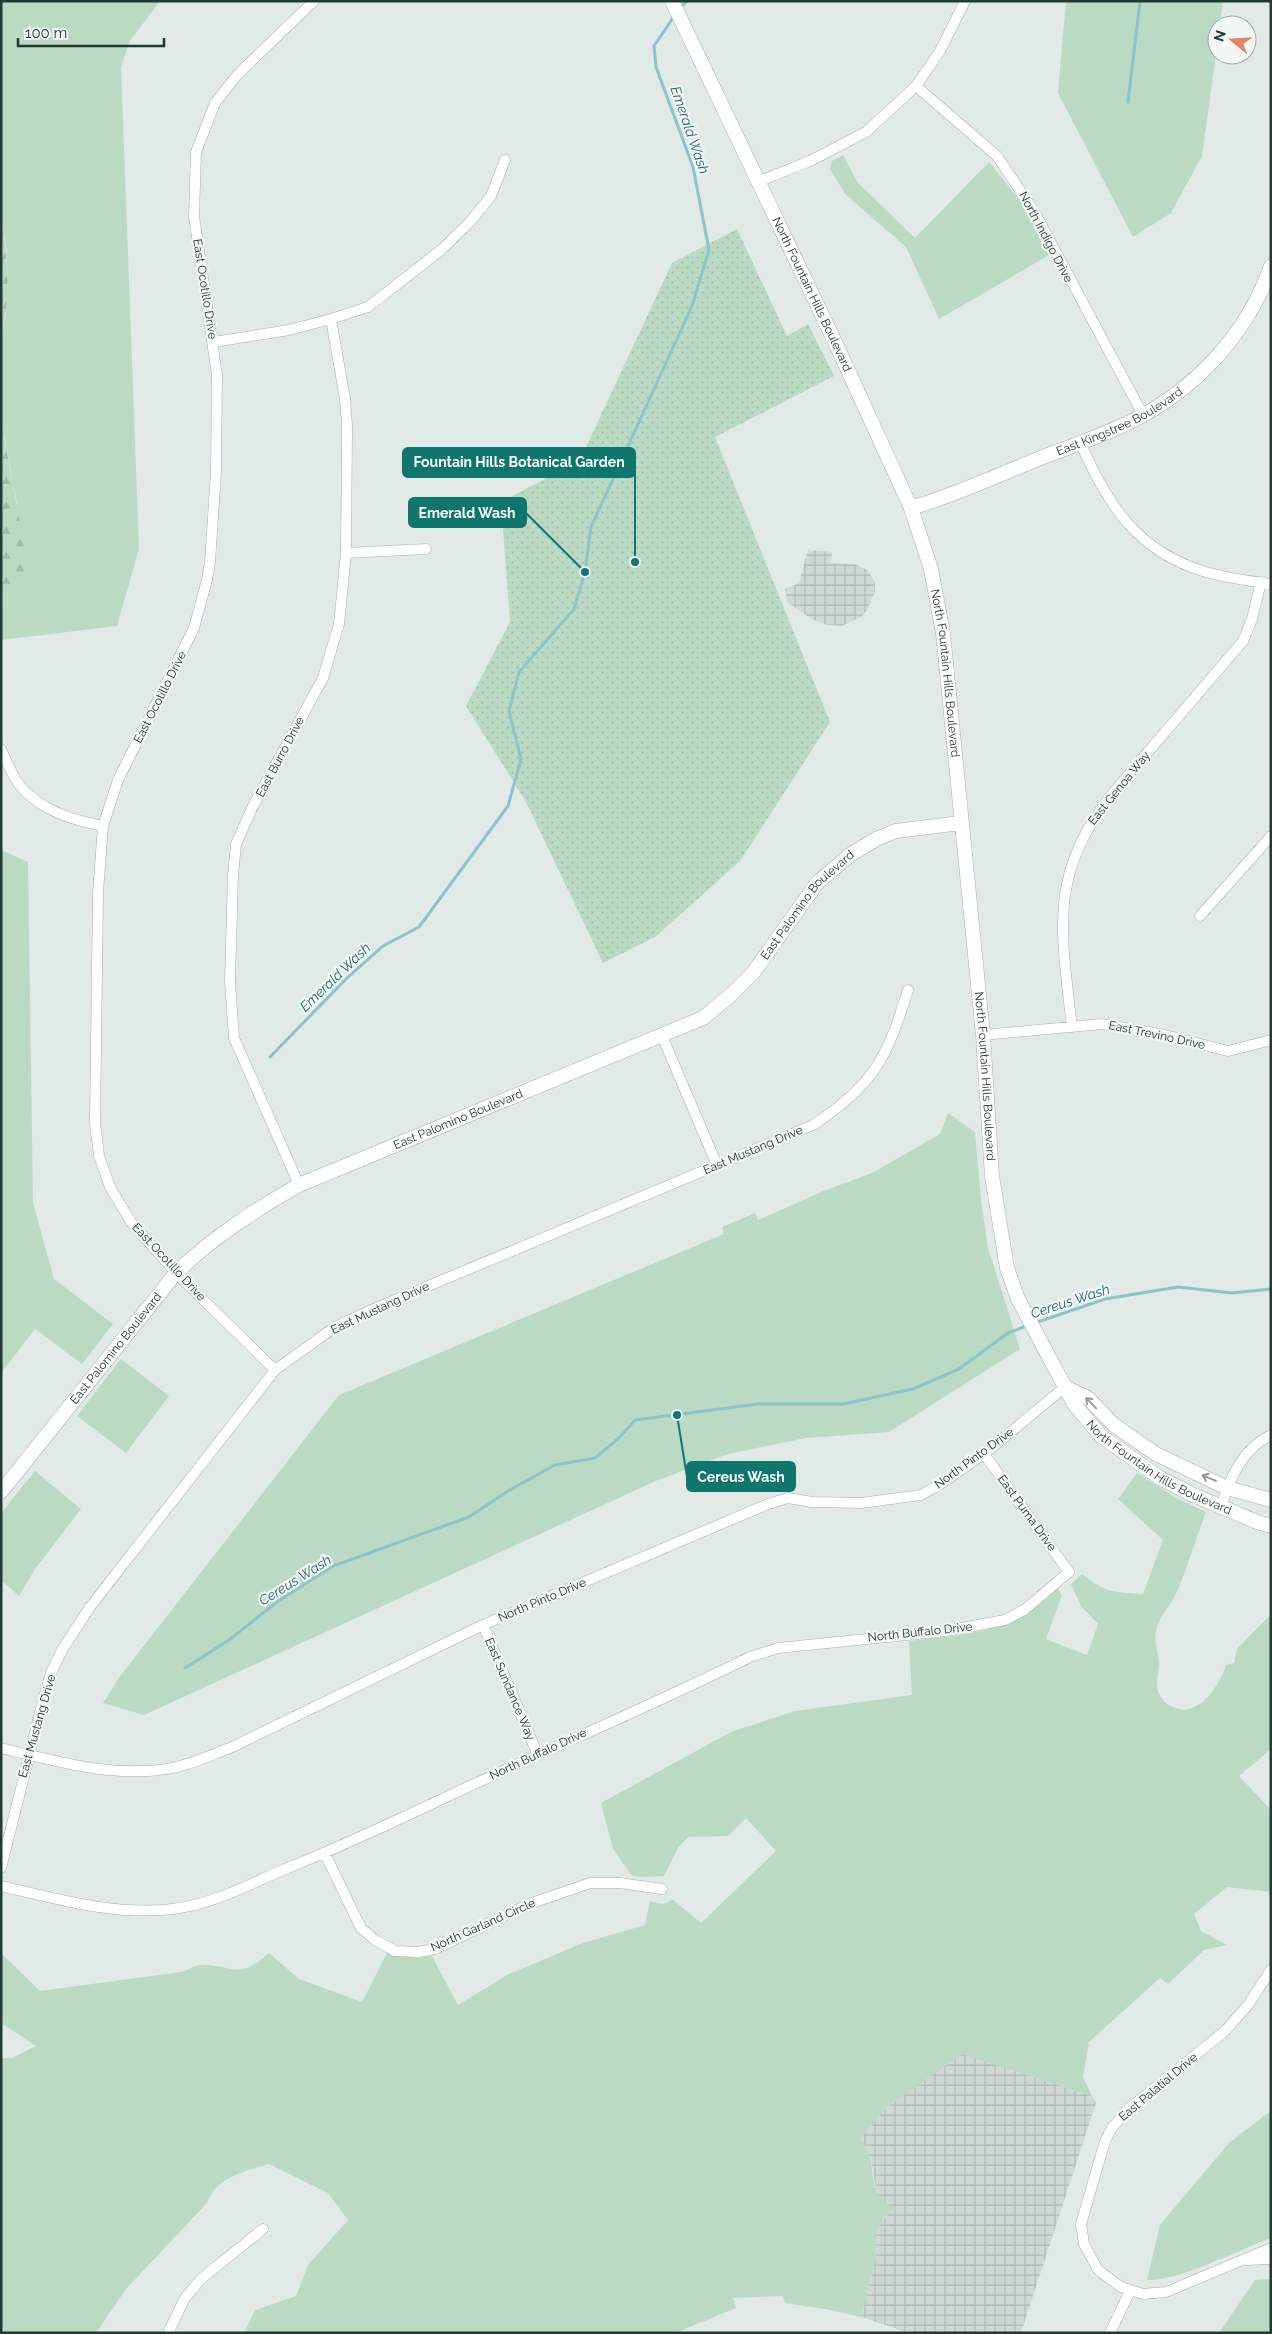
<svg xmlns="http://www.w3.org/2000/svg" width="1272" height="2334" font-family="Raleway,sans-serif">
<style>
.industrial{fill:url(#industrial-grid)}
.grass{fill:#bbdac3}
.forest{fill:url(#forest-firs)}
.park{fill:url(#park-dots)}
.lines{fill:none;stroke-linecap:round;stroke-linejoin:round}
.stream{stroke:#8dc3cc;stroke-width:3}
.street-casing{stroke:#a4b2ad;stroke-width:11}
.secondary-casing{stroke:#a1b5ae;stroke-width:15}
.street{stroke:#fff;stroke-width:10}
.secondary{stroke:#fff;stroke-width:14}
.oneway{stroke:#919c99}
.labels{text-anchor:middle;stroke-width:4.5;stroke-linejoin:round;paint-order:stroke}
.street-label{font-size:12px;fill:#233a33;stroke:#f1f7f4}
.water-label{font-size:14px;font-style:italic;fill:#216571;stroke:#f1f7f4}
.leader{fill:none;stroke:#0f766e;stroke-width:2}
.callout-dot{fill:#0f766e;stroke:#f1f7f4;stroke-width:2}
.callout{fill:#0f766e;stroke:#0f766e;stroke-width:2}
.callout-label{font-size:14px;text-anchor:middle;font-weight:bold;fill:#fff}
</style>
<defs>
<pattern id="industrial-grid" width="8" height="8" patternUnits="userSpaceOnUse" patternTransform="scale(1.25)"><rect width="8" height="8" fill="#cfdad5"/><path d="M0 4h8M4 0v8" fill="none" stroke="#b1bcb7"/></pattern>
<pattern id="forest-firs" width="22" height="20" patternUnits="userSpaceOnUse" patternTransform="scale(1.25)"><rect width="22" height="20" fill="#bbdac3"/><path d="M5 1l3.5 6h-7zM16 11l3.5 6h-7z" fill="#a0bca8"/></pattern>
<pattern id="park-dots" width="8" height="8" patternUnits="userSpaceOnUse" patternTransform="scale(1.25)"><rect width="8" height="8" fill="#bbdac3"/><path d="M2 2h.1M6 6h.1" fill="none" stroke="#a0bca8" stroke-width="1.8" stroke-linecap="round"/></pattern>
</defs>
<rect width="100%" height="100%" fill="#e1eae6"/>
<path class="industrial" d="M 808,550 L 832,552 L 831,563 L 854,564 L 868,570 L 875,583 L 875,591 L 867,610 L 861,617 L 842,626 L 828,625 L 813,620 L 787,602 L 785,589 L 799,583 Z
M 962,2053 L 1092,2096 L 1096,2103 L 1021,2333 L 910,2333 L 861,2317 L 876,2257 L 875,2236 L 878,2226 L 890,2211 L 877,2194 L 871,2160 L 860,2139 L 887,2107 Z"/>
<path class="grass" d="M 1,1 L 160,1 L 130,41 L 121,67 L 139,549 L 117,626 L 1,640 L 1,603 L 6,599 L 17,503 L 1,420 L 1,336 L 6,315 L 7,253 L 1,217 Z
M 1066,1 L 1223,1 L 1220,25 L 1217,25 L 1217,47 L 1202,156 L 1171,213 L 1133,237 L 1058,93 Z
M 843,155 L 858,183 L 915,238 L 989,162 L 1021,202 L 1051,254 L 939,319 L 906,247 L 846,195 L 830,169 L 832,161 Z
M 1,850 L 28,862 L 33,1203 L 54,1279 L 113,1324 L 82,1364 L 35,1329 L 1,1373 Z
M 948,1113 L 975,1132 L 981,1200 L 988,1248 L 1020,1349 L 889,1432 L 806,1438 L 728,1454 L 658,1480 L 144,1715 L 103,1703 L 118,1679 L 339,1395 L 724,1234 L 722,1227 L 755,1213 L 758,1220 L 826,1190 L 872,1173 L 940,1134 Z
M 121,1359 L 169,1396 L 126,1453 L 77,1416 Z
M 35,1471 L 81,1509 L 35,1569 L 19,1596 L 1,1580 L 1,1513 Z
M 1137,1473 L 1178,1499 L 1206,1512 C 1195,1540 1187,1571 1174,1598 C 1168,1609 1158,1618 1156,1631 C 1154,1640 1158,1652 1159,1661 C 1160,1671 1155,1681 1158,1691 C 1160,1698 1167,1705 1173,1707 C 1198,1719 1220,1685 1226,1665 L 1234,1663 L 1237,1649 L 1271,1614 L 1271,1749 L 1239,1776 L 1271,1810 L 1271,1892 L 1227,1887 L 1194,1914 L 1201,1931 L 1227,1945 L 1204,1950 L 1168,1984 L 1160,1978 L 1089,2042 L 1083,2077 L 1092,2096 L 962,2054 L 887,2107 L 860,2139 C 882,2161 861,2194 896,2208 L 884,2217 L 875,2236 L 876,2257 L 861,2317 L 831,2310 L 785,2303 L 783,2296 L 733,2298 L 736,2308 L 675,2333 L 244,2333 L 255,2310 L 296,2296 L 308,2265 L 348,2220 L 328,2193 L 269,2164 C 244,2172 217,2176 207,2203 L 126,2289 L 96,2333 L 1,2333 L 1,2058 L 12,2058 L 36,2046 L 1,2023 L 1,1953 L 40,1991 L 181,1972 C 187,1970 194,1966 200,1965 C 235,1964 236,1982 269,1953 L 299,1979 L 362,2002 L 387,1953 L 417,1958 L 432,1956 L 458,2005 L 507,1975 L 583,1943 L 645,1925 L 650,1901 C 659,1904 664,1906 672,1899 L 701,1923 L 776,1851 L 746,1818 L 728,1836 L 688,1837 L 678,1848 L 664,1876 L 641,1877 L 632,1876 L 613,1849 L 601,1803 L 731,1732 L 795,1711 L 912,1695 L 909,1641 C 969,1634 1011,1633 1058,1589 L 1062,1595 L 1046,1639 L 1087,1655 L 1098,1624 L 1081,1606 L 1071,1584 L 1082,1574 C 1106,1593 1113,1592 1143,1594 L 1163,1540 L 1118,1499 Z
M 1268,2113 L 1271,2114 L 1271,2238 C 1241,2249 1176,2282 1147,2280 L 1160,2225 L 1229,2143 Z
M 1271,2279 L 1271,2333 L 1219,2333 L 1255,2280 Z"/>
<path class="forest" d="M 1,217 C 8,256 11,297 1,336 Z
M 1,420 L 29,571 L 19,589 L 1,603 Z"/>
<path class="park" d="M 737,229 L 787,336 L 808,324 L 834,376 L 715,437 L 830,722 L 740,861 L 655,937 L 603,963 L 526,802 L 466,706 L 510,622 L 501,502 L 580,460 L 672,263 Z"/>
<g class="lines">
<path class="stream" d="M 680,8 L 687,1
M 1128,102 L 1140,1
M 270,1057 L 346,979 L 383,946 L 419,927 L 508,806 L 521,759 L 509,711 L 519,672 L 574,609 L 585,572 L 591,527 L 692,306 L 709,250 L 693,167 L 656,67 L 654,46 L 675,15
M 1035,1323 L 1105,1299 L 1178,1287 L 1232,1293 L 1271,1289
M 185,1668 L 229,1640 L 277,1602 L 333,1566 L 469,1517 L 508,1491 L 555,1465 L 595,1458 L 619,1438 L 635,1420 L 758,1404 L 843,1404 L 913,1389 L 959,1369 L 1008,1333 L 1029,1325"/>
<defs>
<path id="street" d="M 916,86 L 997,156 L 1035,213 L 1143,415
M 757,182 L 810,161 L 866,132 L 916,86 L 940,51 L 965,1
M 214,342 L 289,330 L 331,319 L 368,307 L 441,250 L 470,222 L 491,196 L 505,160
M 1080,442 C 1107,504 1137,552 1206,572 C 1227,578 1249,581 1271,584
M 346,553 L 426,549
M 1,749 C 7,762 12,776 21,787 C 42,811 73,820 103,826
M 1200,916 L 1271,836
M 1072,1027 C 1061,930 1048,874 1113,793 L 1243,641 L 1252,619 L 1261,582
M 983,1035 L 1102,1024 L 1165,1035 L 1228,1051 L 1271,1040
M 662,1036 L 717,1165
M 299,1185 L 234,1038 L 230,982 L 233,875 L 236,844 L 253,806 L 323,678 L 339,624 L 346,553 L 347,426 L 345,399 L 331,319
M 275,1370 L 176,1273 L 131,1222 L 110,1187 L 99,1156 L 95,1123 L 98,893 L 103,826 L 118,780 L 194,628 L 207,580 L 210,562 L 216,472 L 217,375 L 194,216 L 196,152 L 215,103 L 238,74 L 314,1
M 1221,1507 C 1230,1478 1242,1449 1271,1435
M 483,1625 L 537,1753
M 1,1748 C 56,1761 115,1779 172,1768 C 192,1764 211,1755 230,1748 L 483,1625 L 768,1504 L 788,1498 L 812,1502 L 861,1503 L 921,1495 L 939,1485 L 984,1454 L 1065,1387
M 325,1854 L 361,1928 L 375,1940 L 395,1951 L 418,1952 L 435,1949 L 529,1904 L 590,1883 L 620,1883 L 662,1889
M 1,1868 L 44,1697 L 51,1673 L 62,1650 L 90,1607 L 275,1370 L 335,1327 L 371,1310 L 813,1125 C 874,1085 887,1058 908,990
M 1,1886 C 58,1899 114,1916 173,1909 C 215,1904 251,1883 290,1867 C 340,1847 389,1824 438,1801 C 541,1752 647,1708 750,1657 L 778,1648 L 946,1631 L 1005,1620 L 1024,1610 L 1069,1572 L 984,1454
M 1271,1970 L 1248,2005 L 1225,2031 L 1126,2111 L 1112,2128 L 1105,2141 L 1081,2224 L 1084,2244 L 1098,2270 L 1121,2287 L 1143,2294 L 1166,2292 L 1271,2248
M 1246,2260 L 1271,2259
M 168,2333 L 185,2298 L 201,2279 L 263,2229
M 1110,2333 L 1130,2291"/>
<g id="secondary">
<path id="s1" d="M 672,1 L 835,342 L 911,508 L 931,569 L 943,633 L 983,1035 L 992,1176 L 1007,1268 L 1018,1299 L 1074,1404 L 1101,1436 L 1160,1478 L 1191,1494 L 1257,1522 L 1271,1526"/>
<path id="s2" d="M 911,508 C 955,495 996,476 1038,459 C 1069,447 1101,436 1130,422 C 1195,390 1247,335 1271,266"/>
<path d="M 1065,1387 L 1088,1398 L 1114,1425 L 1156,1454 L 1227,1488 L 1271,1500"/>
<path id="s3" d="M 1,1492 L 176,1273 C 213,1237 255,1210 299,1185 L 703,1018 L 732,994 L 753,973 L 817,883 L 850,855 L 876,839 L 896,831 L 961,823"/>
</g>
</defs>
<use href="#street" class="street-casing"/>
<use href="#secondary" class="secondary-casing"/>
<use href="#street" class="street"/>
<use href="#secondary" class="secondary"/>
</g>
<defs><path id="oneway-shaft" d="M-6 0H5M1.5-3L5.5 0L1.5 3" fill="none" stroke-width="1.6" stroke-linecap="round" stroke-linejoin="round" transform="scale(1.25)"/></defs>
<g class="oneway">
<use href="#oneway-shaft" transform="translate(1091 1403) rotate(-134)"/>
<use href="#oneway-shaft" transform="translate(1209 1478) rotate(-157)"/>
</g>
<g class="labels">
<g class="street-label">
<text transform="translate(1046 237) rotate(62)" y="4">North Indigo Drive</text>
<text transform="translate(205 289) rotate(81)" y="4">East Ocotillo Drive</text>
<text dy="4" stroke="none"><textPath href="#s1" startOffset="325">North Fountain Hills Boulevard</textPath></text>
<text dy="4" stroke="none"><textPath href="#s2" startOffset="226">East Kingstree Boulevard</textPath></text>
<text dy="4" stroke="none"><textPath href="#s1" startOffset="730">North Fountain Hills Boulevard</textPath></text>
<text transform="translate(160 697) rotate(-63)" y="4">East Ocotillo Drive</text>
<text transform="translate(280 757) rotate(-62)" y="4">East Burro Drive</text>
<text transform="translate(1119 788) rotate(-51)" y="4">East Genoa Way</text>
<text dy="4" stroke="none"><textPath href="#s3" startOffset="1024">East Palomino Boulevard</textPath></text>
<text transform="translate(1157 1035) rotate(12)" y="4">East Trevino Drive</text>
<text dy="4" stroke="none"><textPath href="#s1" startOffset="1135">North Fountain Hills Boulevard</textPath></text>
<text dy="4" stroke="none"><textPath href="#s3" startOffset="604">East Palomino Boulevard</textPath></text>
<text transform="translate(753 1150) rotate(-23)" y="4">East Mustang Drive</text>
<text transform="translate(169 1262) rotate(47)" y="4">East Ocotillo Drive</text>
<text transform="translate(380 1308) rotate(-25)" y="4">East Mustang Drive</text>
<text dy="4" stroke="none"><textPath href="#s3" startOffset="184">East Palomino Boulevard</textPath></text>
<text transform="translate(974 1458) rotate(-36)" y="4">North Pinto Drive</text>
<text dy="4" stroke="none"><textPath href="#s1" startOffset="1588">North Fountain Hills Boulevard</textPath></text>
<text transform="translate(1027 1513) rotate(54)" y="4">East Puma Drive</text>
<text transform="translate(542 1600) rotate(-23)" y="4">North Pinto Drive</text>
<text transform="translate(920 1632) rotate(-6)" y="4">North Buffalo Drive</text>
<text transform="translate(510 1689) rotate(67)" y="4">East Sundance Way</text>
<text transform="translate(37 1726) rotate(-74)" y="4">East Mustang Drive</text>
<text transform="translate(538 1754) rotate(-25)" y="4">North Buffalo Drive</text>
<text transform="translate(483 1925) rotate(-24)" y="4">North Garland Circle</text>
<text transform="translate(1158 2087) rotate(-40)" y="4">East Palatial Drive</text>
</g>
<g class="water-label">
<text transform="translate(690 130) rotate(71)" y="5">Emerald Wash</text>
<text transform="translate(335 977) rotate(-44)" y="5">Emerald Wash</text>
<text transform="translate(1070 1301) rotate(-18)" y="5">Cereus Wash</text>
<text transform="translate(295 1580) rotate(-32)" y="5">Cereus Wash</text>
</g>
</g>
<path class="leader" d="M635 562L635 462M585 572L526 513M677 1415L687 1477"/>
<g class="callout-dot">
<circle cx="635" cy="562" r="5"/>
<circle cx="585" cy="572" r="5"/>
<circle cx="677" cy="1415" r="5"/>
</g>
<g class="callout">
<rect x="403" y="448" width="232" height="29" rx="5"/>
<rect x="409" y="498" width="117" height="29" rx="5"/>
<rect x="687" y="1462" width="108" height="29" rx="5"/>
</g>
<g class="callout-label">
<text x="519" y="467">Fountain Hills Botanical Garden</text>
<text x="467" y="518">Emerald Wash</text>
<text x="741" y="1482">Cereus Wash</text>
</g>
<rect width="1272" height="2334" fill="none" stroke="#233a33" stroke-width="5"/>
<g transform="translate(1232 40) rotate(288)"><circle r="24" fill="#f1f7f4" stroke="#9faba7"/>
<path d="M0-4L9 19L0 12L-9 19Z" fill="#e88262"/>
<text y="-8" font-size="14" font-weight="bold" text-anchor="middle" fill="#233a33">N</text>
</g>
<path d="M18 38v8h146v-8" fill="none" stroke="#233a33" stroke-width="2.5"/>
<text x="25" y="38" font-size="15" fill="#233a33" stroke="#f1f7f4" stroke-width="4" paint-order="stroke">100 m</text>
</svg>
